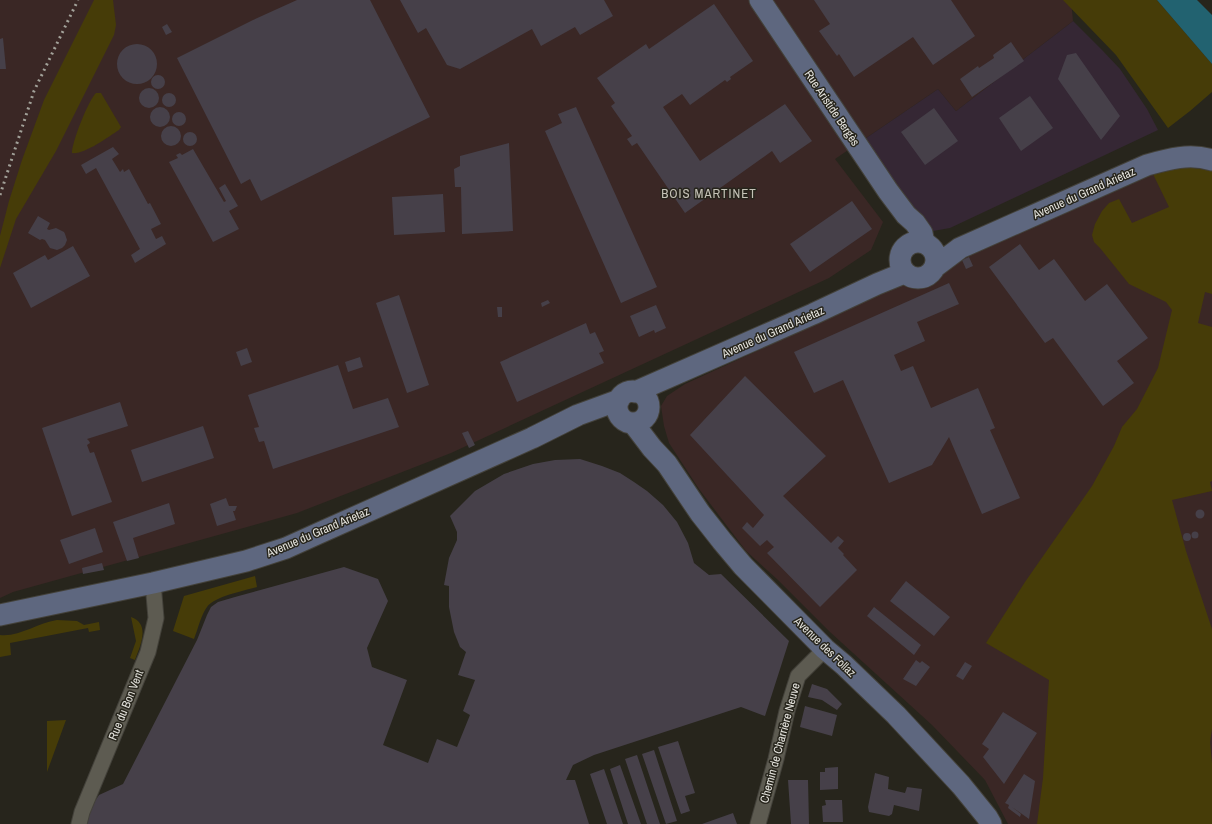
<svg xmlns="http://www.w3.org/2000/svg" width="1212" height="824" font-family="'Archivo Narrow',sans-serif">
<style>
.commercial{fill:#352734}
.industrial{fill:#3a2725}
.green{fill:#463c08}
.water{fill:#226270}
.building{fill:#464049}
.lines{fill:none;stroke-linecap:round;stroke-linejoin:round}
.street-casing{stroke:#43413a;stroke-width:17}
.secondary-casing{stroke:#43413a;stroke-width:23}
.street{stroke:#5d5b51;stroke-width:15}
.secondary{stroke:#5e677f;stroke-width:21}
.rail{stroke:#a2a199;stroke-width:3;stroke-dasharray:2 4;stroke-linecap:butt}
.labels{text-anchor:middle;stroke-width:3;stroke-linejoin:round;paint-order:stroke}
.street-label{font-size:12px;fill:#e4e3dd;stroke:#27251c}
.neighbourhood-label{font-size:13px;letter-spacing:1px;fill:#c5c3b7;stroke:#27251c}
</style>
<rect width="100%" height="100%" fill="#27251c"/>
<path class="commercial" d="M 1073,21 L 1103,51 L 1120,69 L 1147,109 L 1158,130 L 950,228 L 933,231 L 920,227 L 863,140 L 938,89 L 956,111 Z"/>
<path class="industrial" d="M 0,0 L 1071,0 L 1073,21 L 956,111 L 938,89 L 835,159 L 883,222 L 871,250 L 829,278 L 451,453 L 297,513 L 13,592 L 0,598 Z
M 1175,165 L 1212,171 L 1212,824 L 1008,824 L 985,780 L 932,725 L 830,632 L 778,580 L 746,551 L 699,489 L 669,443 L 664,426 L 661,406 L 667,396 L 685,384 L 923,275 Z"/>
<path class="green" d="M 94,0 L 113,0 L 116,25 L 114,35 L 56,151 L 16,219 L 0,268 L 0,236 L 9,201 L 22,160 L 44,100 Z
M 1063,0 L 1157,0 L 1212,64 L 1212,92 L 1190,111 L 1168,128 L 1116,55 Z
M 96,93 L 101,93 L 121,127 L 119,130 C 108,137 84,155 72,153 C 72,142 88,101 96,93 Z
M 1175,165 L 1212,171 L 1212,294 L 1205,292 L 1198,323 L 1212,327 L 1212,481 L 1210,482 L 1212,491 L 1172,500 L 1186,551 L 1212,629 L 1212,729 L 1210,742 L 1212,763 L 1212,824 L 1037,824 L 1043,778 L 1049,680 L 986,643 L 1025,582 L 1092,486 L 1114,446 L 1122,427 L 1137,409 L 1158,368 L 1172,310 L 1166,302 L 1129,284 L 1100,248 L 1094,242 L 1092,235 L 1095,224 L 1102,211 L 1109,203 L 1119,199 L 1132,223 L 1169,207 L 1153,174 Z
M 255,576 L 257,587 C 244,591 215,596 207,607 C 201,615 198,629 194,639 L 173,631 L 184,596 Z
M 131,617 C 151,624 140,646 135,660 L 130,658 L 136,641 Z
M 57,620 L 77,621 L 84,625 L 99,622 L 100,630 L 89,632 L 88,628 L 10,643 L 11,655 L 0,657 L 0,635 C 20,637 37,623 57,620 Z
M 66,720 L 47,772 L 47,721 Z"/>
<path class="water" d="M 1157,0 L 1197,0 L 1212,15 L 1212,64 Z"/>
<path class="building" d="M 297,0 L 370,0 L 430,117 L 261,201 L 250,179 L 241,184 L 177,58 L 253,20 Z
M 400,0 L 604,0 L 613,16 L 580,35 L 575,27 L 541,46 L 532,29 L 460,69 L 447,65 L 426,28 L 418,33 Z
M 814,0 L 951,0 L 975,36 L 933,65 L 913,37 L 854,77 L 839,54 L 837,56 L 819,31 L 830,24 Z
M 714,4 L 753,61 L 730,77 L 731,79 L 727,82 L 725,80 L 690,105 L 682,94 L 663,107 L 700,161 L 785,104 L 812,141 L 780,163 L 772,151 L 685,213 L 637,143 L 632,146 L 627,139 L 632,136 L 611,106 L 615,103 L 597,78 L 646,44 L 649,49 Z
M 167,24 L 172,32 L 166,35 L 162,27 Z
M 3,38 L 6,69 L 0,69 L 0,39 Z
M 1011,42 L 1024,61 L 972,97 L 960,79 L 978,66 L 979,68 L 994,58 L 993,55 Z
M117 64a20 20 0 1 1 40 0a20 20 0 1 1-40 0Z
M 1076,53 L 1120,116 L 1101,140 L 1058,79 L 1067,55 Z
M151 82a7 7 0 1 1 14 0a7 7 0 1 1-14 0Z
M139 98a10 10 0 1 1 20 0a10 10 0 1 1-20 0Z
M162 100a7 7 0 1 1 14 0a7 7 0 1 1-14 0Z
M 1030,96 L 1053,128 L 1021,151 L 999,118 Z
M150 117a10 10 0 1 1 20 0a10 10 0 1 1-20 0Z
M 576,107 L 657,287 L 621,303 L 545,131 L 562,123 L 558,114 Z
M 934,108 L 958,141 L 925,165 L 901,132 Z
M172 119a7 7 0 1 1 14 0a7 7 0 1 1-14 0Z
M161 136a10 10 0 1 1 20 0a10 10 0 1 1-20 0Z
M183 139a7 7 0 1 1 14 0a7 7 0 1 1-14 0Z
M 509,143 L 513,231 L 462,234 L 461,187 L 455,187 L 454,169 L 460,166 L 460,156 Z
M 113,147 L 119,154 L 112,159 L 120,172 L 123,169 L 124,172 L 129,169 L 148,204 L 150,203 L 161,224 L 151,229 L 156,239 L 162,236 L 166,244 L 135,263 L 131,255 L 140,249 L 96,168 L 86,174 L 81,165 Z
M 193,149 L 224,202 L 226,201 L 219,188 L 225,184 L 238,206 L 229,211 L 239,229 L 213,242 L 169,162 L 178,158 L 176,155 L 180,153 L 182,155 Z
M 443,194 L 445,232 L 394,235 L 392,197 Z
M 852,201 L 872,229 L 810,272 L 790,244 Z
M 38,216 L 50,223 L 47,229 L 49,230 L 56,228 L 64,232 L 65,234 L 67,240 L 65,245 L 62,248 L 57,250 L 50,248 L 45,240 L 42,239 L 40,240 L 28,233 Z
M 1020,244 L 1039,270 L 1054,259 L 1085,301 L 1107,284 L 1148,338 L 1117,361 L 1134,383 L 1103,406 L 1053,338 L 1045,343 L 989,267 Z
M 73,246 L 90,276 L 31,308 L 13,273 L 45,255 L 48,260 Z
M 969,257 L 973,266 L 966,269 L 962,260 Z
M 949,283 L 959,304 L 917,322 L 925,341 L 894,355 L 901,371 L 913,366 L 931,408 L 978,388 L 995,428 L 990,430 L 1020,498 L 982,514 L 949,437 L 932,465 L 889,483 L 843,380 L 814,393 L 794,352 Z
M 399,295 L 429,385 L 407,393 L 376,303 Z
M 548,300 L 550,303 L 542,307 L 541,303 Z
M 656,305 L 666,328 L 655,333 L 654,330 L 639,337 L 630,316 Z
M 497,307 L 502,307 L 502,317 L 498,317 Z
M 586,323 L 590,334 L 595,332 L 604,351 L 599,353 L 604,363 L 517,402 L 500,362 Z
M 247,348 L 252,362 L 241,366 L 236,352 Z
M 360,357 L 363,367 L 348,372 L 345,362 Z
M 338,365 L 353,409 L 388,398 L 399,427 L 273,469 L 264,441 L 259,442 L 254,428 L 259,427 L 248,395 Z
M 745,376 L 826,456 L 783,496 L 831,543 L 838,536 L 844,541 L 838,548 L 844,554 L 843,555 L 857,570 L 820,607 L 767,553 L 774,547 L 767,540 L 760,546 L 742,528 L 747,522 L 753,528 L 764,515 L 690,435 Z
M 120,402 L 128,426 L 87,439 L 89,441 L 90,443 L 87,445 L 90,453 L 94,452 L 112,502 L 72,516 L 42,428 Z
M 203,426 L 214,458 L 142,482 L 131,450 Z
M 468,431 L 475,445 L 469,448 L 462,433 Z
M 580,459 L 602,466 L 620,473 L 634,482 L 647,491 L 663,505 L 677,522 L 688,543 L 694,563 L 709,575 L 721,574 L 789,641 L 765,716 L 741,707 L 594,755 L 573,765 L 566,780 L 575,780 L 589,824 L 85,824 L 86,814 L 99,795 L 123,784 L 197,640 L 207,615 L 211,607 L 218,602 L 235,597 L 344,567 L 378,579 L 388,601 L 367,648 L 372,667 L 407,680 L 383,745 L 428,763 L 437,739 L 457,747 L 470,715 L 463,711 L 475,680 L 458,675 L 466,652 L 460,647 L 454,632 L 449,607 L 449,586 L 444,585 L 449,558 L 457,540 L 457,532 L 450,516 L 475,491 L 504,474 L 533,464 L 555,460 Z
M 226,498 L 229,506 L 237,506 L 235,511 L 233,511 L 236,520 L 217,526 L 210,504 Z
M 169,503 L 175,524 L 133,538 L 139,558 L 127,561 L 113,522 Z
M1195.5 514a4.5 4.5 0 1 1 9 0a4.5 4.5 0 1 1-9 0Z
M 95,528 L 103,552 L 69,564 L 60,540 Z
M1191.5 535a3.5 3.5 0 1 1 7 0a3.5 3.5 0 1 1-7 0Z
M1183 537a4 4 0 1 1 8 0a4 4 0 1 1-8 0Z
M 102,563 L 104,570 L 83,574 L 82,568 Z
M 906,581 L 950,617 L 934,636 L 890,601 Z
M 874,607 L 921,645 L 914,655 L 867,616 Z
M 916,660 L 920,663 L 922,661 L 930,667 L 916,686 L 903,679 Z
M 965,662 L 972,666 L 963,680 L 956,676 Z
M 812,684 L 827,689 L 842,704 L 837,710 L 822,700 L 808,697 Z
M 805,706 L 837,715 L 832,736 L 800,727 Z
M 1003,712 L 1037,733 L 1004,784 L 983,757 L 989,749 L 982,744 Z
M 678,741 L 695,793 L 685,796 L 690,811 L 681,814 L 658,747 Z
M 654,750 L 677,821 L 666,824 L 642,754 Z
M 637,755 L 660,824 L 647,824 L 625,759 Z
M 620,765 L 641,824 L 628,824 L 610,769 Z
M 838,767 L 838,789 L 820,790 L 820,772 L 825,772 L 825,768 Z
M 604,769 L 623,824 L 607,824 L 590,774 Z
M 875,773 L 889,777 L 888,789 L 905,793 L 907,787 L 922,789 L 919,811 L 894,805 L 892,814 L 889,816 L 869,812 L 868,807 Z
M 1024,774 L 1035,781 L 1029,819 L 1012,807 L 1021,814 L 1020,817 L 1008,808 L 1009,805 L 1005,803 Z
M 788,780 L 808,780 L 809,824 L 791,824 Z
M 825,800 L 842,800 L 843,822 L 823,822 L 822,806 L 826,805 Z
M 733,813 L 737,824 L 702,824 Z"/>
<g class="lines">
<defs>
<path id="street" d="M 79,824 L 82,812 L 148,652 L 156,618 L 153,583
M 758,824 L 776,759 L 787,711 L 798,676 L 825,649"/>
<path id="secondary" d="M 760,0 L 888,191 L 906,215 L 915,223 L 922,233 L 924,243
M900 260a18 18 0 1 1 36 0a18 18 0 1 1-36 0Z
M 936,266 L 960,248 L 1147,165 C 1168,159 1190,153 1212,160
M617 407a16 16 0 1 1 32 0a16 16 0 1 1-32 0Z
M 635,392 L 813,314 L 877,284 L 904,273
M 633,423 L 652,448 L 667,464 L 700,513 L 722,541 L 743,566 L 825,649 L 844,665 L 896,715 L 961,785 L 987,817 L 991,824
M 0,615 L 153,583 L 246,561 L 286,548 L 317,534 L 532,438 L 578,415 L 619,400"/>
</defs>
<use href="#street" class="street-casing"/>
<use href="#secondary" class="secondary-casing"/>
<use href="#street" class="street"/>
<use href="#secondary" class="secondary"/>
<path class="rail" d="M 0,195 L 34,91 L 78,0"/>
</g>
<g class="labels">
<g class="street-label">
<text transform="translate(832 108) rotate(56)" y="4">Rue Aristide Bergès</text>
<text transform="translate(1084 193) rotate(-24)" y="4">Avenue du Grand Arietaz</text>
<text transform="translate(773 332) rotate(-24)" y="4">Avenue du Grand Arietaz</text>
<text transform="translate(318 532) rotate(-23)" y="4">Avenue du Grand Arietaz</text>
<text transform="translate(825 647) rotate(44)" y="4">Avenue des Follaz</text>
<text transform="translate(126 705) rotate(-68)" y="4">Rue du Bon Vent</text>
<text transform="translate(780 743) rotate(-75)" y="4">Chemin de Charrière Neuve</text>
</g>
<g class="neighbourhood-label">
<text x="709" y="198">BOIS MARTINET</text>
</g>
</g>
</svg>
